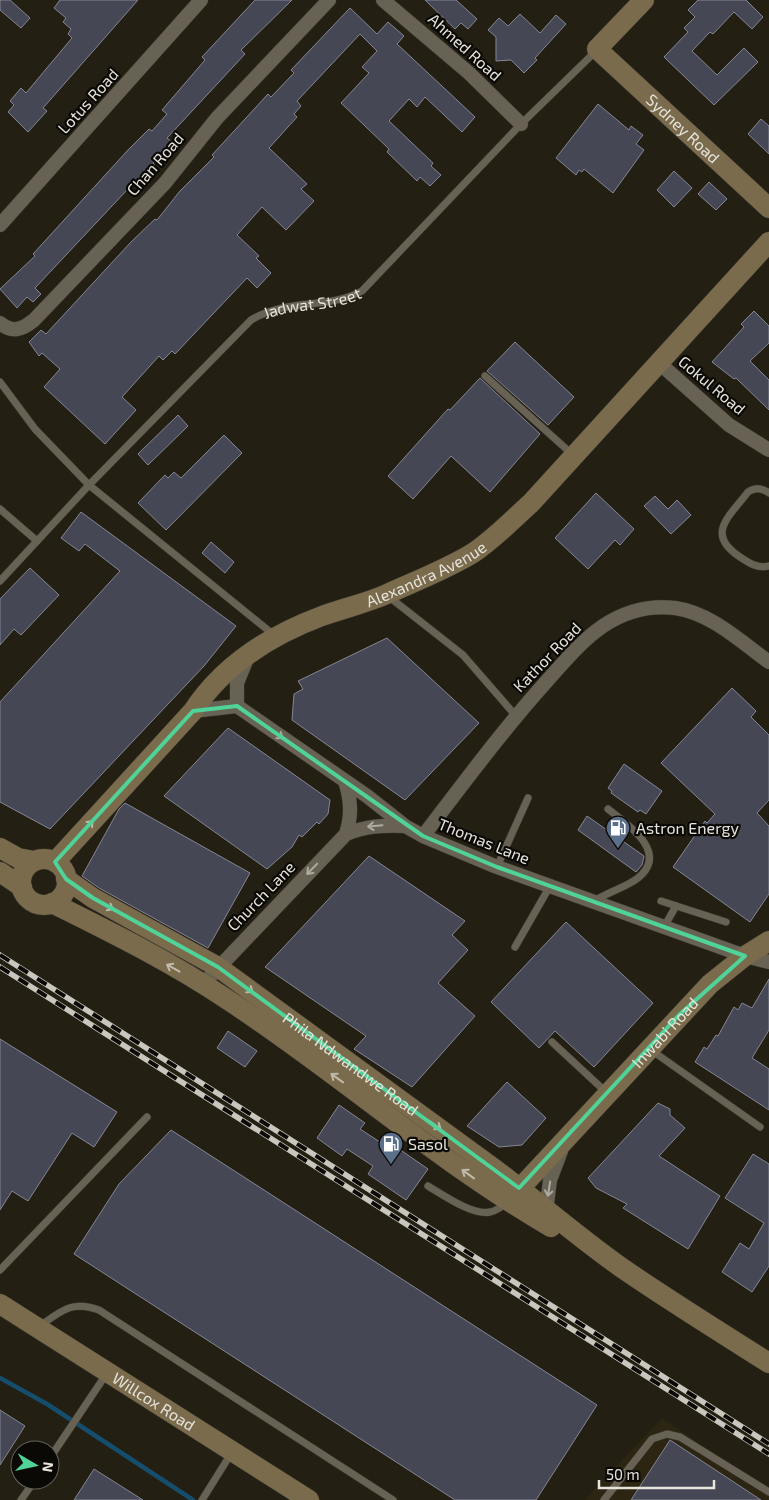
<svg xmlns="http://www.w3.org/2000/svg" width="769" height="1500" font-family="'Exo 2',sans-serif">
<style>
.built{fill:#2b2512}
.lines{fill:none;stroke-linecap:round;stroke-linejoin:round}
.stream{stroke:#144e6c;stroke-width:4.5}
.building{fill:#454754;stroke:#848695}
.lane-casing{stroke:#3d3932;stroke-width:8}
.street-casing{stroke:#3d3932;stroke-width:15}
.secondary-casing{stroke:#3d3932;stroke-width:21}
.lane{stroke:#676254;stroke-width:7}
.street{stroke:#676254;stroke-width:14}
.secondary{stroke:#796b4c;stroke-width:20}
.rail-casing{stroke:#c9c6be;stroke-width:5.5}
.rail{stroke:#0b0905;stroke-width:4;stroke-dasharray:11;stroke-linecap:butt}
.oneway{stroke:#adaa9f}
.oneway2{stroke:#c0baaa}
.marked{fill:none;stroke:#4fd399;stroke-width:4;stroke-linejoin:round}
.labels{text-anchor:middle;stroke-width:4.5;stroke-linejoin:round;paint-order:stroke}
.street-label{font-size:16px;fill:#e7e4dc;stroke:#0b0905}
.poi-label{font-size:16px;fill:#e7e4dc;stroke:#0b0905;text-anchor:start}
</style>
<rect width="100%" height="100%" fill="#241f13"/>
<path class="built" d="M 662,1418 L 769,1491 L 769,1500 L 584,1500 Z"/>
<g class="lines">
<path class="stream" d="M 0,1378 L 47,1404 L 193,1500"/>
</g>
<path class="building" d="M 0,0 L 10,0 L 30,18 L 21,28 L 0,10 Z
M 60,0 L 138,0 L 43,108 L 47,111 L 28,132 L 8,112 L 14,105 L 10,101 L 21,88 L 26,93 L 72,38 L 68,34 L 71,29 L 63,22 L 66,18 L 54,8 Z
M 255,0 L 292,0 L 241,50 L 245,54 L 167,138 L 172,142 L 153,163 L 155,165 L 144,176 L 142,174 L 35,288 L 41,294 L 33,302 L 27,297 L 17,308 L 0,289 L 35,256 L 33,254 L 128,150 L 149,129 L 152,131 L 167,114 L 162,110 L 205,60 L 202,57 Z
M 425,0 L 456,0 L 477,19 L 468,29 L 461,23 L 455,29 Z
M 698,0 L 746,0 L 763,17 L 752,29 L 734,12 L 713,34 L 710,32 L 692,51 L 717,75 L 744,48 L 758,62 L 714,105 L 664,57 L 688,32 L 684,28 L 695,17 L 688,10 Z
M 350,8 L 377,34 L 388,22 L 404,36 L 397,44 L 475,117 L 462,132 L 425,97 L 417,107 L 409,99 L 389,121 L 433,163 L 431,166 L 441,175 L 430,186 L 420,177 L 417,181 L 387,152 L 389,149 L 341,103 L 369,73 L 362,67 L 377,51 L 360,34 L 297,101 L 301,106 L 294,114 L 297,117 L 269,148 L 307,184 L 301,189 L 314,201 L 286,230 L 262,207 L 237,235 L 259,256 L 256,258 L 271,273 L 257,288 L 247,278 L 175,354 L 172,351 L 163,360 L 159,356 L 122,397 L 136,410 L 105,444 L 44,387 L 60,369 L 42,353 L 39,356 L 29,342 L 41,330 L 46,334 L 131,242 L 155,219 L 157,220 L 180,191 L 214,157 L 212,155 L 268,94 L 271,97 L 294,73 L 291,70 Z
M 520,14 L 540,33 L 556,15 L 566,24 L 535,58 L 537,60 L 524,73 L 511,60 L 496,61 L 496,37 L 488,30 L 499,18 L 508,26 Z
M 598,104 L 629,130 L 631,126 L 643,135 L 636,144 L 644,150 L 613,193 L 584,169 L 582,172 L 579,170 L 576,175 L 556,158 Z
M 761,119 L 769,126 L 769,154 L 748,134 Z
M 674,171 L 692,188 L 674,207 L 657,190 Z
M 709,182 L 727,199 L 716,210 L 698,194 Z
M 754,311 L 769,326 L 769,343 L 750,361 L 769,380 L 769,410 L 736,378 L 734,379 L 712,362 L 744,327 L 741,324 Z
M 515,342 L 574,397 L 548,425 L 487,371 Z
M 480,378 L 540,434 L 490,492 L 451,456 L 413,499 L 388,476 L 448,409 L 450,410 Z
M 178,415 L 188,426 L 148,465 L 138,454 Z
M 224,435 L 242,453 L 166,530 L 138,503 L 165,475 L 168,478 L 174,472 L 181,478 Z
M 596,493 L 634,529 L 620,545 L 615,540 L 588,569 L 555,538 Z
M 655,496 L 668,509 L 677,500 L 691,515 L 671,534 L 644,506 Z
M 81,512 L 236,626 L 204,666 L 50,829 L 0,802 L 0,702 L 120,571 L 85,544 L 79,551 L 61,538 Z
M 211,542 L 234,562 L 225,573 L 202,553 Z
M 30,568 L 59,595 L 21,635 L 14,629 L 0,645 L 0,599 Z
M 387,638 L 479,723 L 405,800 L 292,720 L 294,694 L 303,689 L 298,681 Z
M 732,688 L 756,711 L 751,717 L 769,735 L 769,800 L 757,813 L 769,826 L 769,894 L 750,922 L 673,867 L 705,821 L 707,823 L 715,814 L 661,763 Z
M 228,728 L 330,800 L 328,814 L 319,824 L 317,822 L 302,837 L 299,835 L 292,847 L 267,869 L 164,796 Z
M 624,764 L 662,791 L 646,814 L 640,810 L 638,812 L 611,793 L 612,791 L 608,788 Z
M 125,803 L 250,873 L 208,948 L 99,888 L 82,876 L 119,809 Z
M 587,816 L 644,856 L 642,865 L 636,872 L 578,830 Z
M 369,856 L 465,921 L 452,935 L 468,950 L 438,983 L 475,1016 L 412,1087 L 354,1049 L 366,1036 L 265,967 Z
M 566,922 L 653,1003 L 594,1067 L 555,1031 L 539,1048 L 491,1002 Z
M 769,979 L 769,1030 L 752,1058 L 769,1069 L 769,1110 L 695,1062 L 704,1047 L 707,1049 L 716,1035 L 718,1036 L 734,1007 L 738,1010 L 742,1003 L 752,1008 Z
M 228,1031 L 257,1051 L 245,1067 L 217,1048 Z
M 0,1039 L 117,1112 L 94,1147 L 72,1133 L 28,1201 L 12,1191 L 0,1210 Z
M 507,1082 L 546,1118 L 522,1145 L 499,1147 L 467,1126 Z
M 658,1103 L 670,1109 L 670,1115 L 685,1128 L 659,1156 L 720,1196 L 688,1249 L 623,1208 L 627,1204 L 596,1188 L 588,1178 Z
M 339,1105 L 365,1123 L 360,1129 L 386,1146 L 389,1142 L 428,1169 L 406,1200 L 368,1174 L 373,1166 L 347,1149 L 342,1156 L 317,1138 Z
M 171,1130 L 597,1405 L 536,1500 L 455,1500 L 74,1254 L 119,1184 Z
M 753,1154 L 769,1164 L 769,1266 L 752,1292 L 722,1272 L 740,1243 L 749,1249 L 764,1223 L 725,1198 Z
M 0,1410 L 25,1426 L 0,1465 Z
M 670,1440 L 761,1500 L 631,1500 Z
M 94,1469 L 143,1500 L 74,1500 Z"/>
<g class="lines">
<defs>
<g id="lane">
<path d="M 485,376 L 573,455"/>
<path d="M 0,382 L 35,429 L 89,485 L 274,635"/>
<path d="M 769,493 C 762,488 755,487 748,492 C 729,517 705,534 740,557 C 749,563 758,569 769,566"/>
<path d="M 0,509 L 37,541"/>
<path id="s1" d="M 0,581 L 89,485 L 251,320 C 287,298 327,310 362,291 L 521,124 L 596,51"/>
<path d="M 388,596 L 463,655 L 516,716"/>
<path d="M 497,867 L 528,798"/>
<path d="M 661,901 L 726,922"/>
<path d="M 593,902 C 607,892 625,888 638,878 C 670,852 627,824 608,809"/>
<path d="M 664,927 L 676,906"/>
<path d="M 515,947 L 550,886"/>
<path d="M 552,1042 L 607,1093"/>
<path d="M 651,1050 L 760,1127"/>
<path d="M 428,1186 C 443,1195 473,1216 490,1212 C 497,1211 502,1206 508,1202"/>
<path d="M 0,1270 L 147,1117"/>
<path d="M 40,1326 C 61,1311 72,1300 99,1310 L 393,1500"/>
<path d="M 50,1458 L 107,1373"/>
<path d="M 21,1500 L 35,1480"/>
<path d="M 202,1500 L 232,1452"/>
<path d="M 604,1500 L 652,1439 L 667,1434 L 680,1437 L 769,1492"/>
</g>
<path id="street" d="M 383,0 L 469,73 L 521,124
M 0,225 L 201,0
M 0,323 C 12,333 22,330 34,320 L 165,183 L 217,118 L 329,0
M 658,362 L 729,425 L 769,450
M 237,706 L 237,683 L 248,656
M 193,711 L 237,706 L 367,796 L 405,826 L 423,836 L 497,867 L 745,956 L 769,962
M 345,781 C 351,800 352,815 346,834
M 423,836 C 463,784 502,731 546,682 C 564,662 581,641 603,626 C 624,612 649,605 675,608 C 711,613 740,641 769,662
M 203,984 L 346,834 C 366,826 383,825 405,826
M 546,1212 L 550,1180 L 561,1151"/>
<g id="secondary">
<path id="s2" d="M 644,0 L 597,49 L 769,208"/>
<path d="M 0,848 L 18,858 L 34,861"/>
<circle cx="44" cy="882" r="23"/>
<path id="s3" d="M 55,862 L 193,711 C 224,664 271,635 322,616 C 344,608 367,603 387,594 C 416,581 447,569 473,553 C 494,539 512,520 531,503 L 769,242"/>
<path d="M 0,872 L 22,887"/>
<path id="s4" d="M 66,879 L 93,898 L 218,967 L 496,1170 C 538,1202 578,1237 622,1268 C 670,1301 720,1332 769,1363"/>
<path d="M 52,903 C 111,932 173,963 228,1000 C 338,1072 437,1161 551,1227"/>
<path id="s5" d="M 511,1198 L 710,984 L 745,956 L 769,941"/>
<path id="s6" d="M 0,1304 L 309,1500"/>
</g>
</defs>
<use href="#lane" class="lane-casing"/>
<use href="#street" class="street-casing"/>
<use href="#secondary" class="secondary-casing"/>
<use href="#lane" class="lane"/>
<use href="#street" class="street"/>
<use href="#secondary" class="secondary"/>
<defs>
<path id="rail" d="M 0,955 L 769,1444
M 0,967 L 769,1454"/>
</defs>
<use href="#rail" class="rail-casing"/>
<use href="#rail" class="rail"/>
</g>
<defs><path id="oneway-shaft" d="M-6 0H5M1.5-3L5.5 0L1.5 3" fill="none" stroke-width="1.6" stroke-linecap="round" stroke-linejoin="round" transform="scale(1.25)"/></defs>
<g class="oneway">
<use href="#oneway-shaft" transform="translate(277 734) rotate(35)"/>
<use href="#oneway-shaft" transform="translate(375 826) rotate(175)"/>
<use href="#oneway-shaft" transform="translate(312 869) rotate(134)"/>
<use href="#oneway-shaft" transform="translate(549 1189) rotate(99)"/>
</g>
<g class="oneway2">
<use href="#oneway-shaft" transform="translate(88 826) rotate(-47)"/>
<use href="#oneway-shaft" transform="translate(107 906) rotate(29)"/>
<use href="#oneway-shaft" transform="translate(173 968) rotate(-151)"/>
<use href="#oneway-shaft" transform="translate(247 988) rotate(36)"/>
<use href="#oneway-shaft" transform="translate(337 1078) rotate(-144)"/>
<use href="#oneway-shaft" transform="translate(435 1125) rotate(36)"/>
<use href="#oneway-shaft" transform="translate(468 1174) rotate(-144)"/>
</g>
<path class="marked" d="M 237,706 L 423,836 L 497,867 L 745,956 L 679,1015 L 519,1188 L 218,967 L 93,898 L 66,879 L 55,862 L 193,711 Z"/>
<defs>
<symbol id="fuel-pin" viewBox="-11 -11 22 30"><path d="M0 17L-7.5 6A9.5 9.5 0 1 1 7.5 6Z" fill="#5c6f8a" stroke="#0b0905"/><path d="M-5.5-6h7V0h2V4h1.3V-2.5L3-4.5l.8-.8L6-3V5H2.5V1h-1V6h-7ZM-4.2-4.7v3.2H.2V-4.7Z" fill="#fff"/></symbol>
</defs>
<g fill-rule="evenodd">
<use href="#fuel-pin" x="604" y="814" width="28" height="38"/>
<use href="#fuel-pin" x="377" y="1130" width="28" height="38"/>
</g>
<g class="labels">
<g class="street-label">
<text transform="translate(465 47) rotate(42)" y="6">Ahmed Road</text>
<text transform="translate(88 101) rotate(-48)" y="6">Lotus Road</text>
<text dy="6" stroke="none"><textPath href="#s2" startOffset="185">Sydney Road</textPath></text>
<text transform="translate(155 164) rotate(-49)" y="6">Chan Road</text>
<text dy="6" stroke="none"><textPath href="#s1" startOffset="426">Jadwat Street</textPath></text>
<text transform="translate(712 385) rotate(40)" y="6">Gokul Road</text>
<text dy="6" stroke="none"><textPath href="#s3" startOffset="480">Alexandra Avenue</textPath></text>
<text transform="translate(547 657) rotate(-46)" y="6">Kathor Road</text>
<text transform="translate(484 841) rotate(22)" y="6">Thomas Lane</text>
<text transform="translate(261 896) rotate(-46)" y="6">Church Lane</text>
<text dy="6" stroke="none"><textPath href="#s5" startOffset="226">Inwabi Road</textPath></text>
<text dy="6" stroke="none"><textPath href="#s4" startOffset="340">Phila Ndwandwe Road</textPath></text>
<text dy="6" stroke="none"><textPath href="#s6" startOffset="182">Willcox Road</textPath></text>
</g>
<g class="poi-label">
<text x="636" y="834">Astron Energy</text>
<text x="408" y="1150">Sasol</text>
</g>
</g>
<g transform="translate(35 1465) rotate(99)"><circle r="24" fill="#0b0905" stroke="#63615b"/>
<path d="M0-4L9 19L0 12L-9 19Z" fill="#4fd399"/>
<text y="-8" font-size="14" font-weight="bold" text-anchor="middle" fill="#e7e4dc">N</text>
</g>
<path d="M599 1480v8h115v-8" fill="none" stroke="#e7e4dc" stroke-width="2.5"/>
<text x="606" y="1480" font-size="15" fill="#e7e4dc" stroke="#0b0905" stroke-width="4" paint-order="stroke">50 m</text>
</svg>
